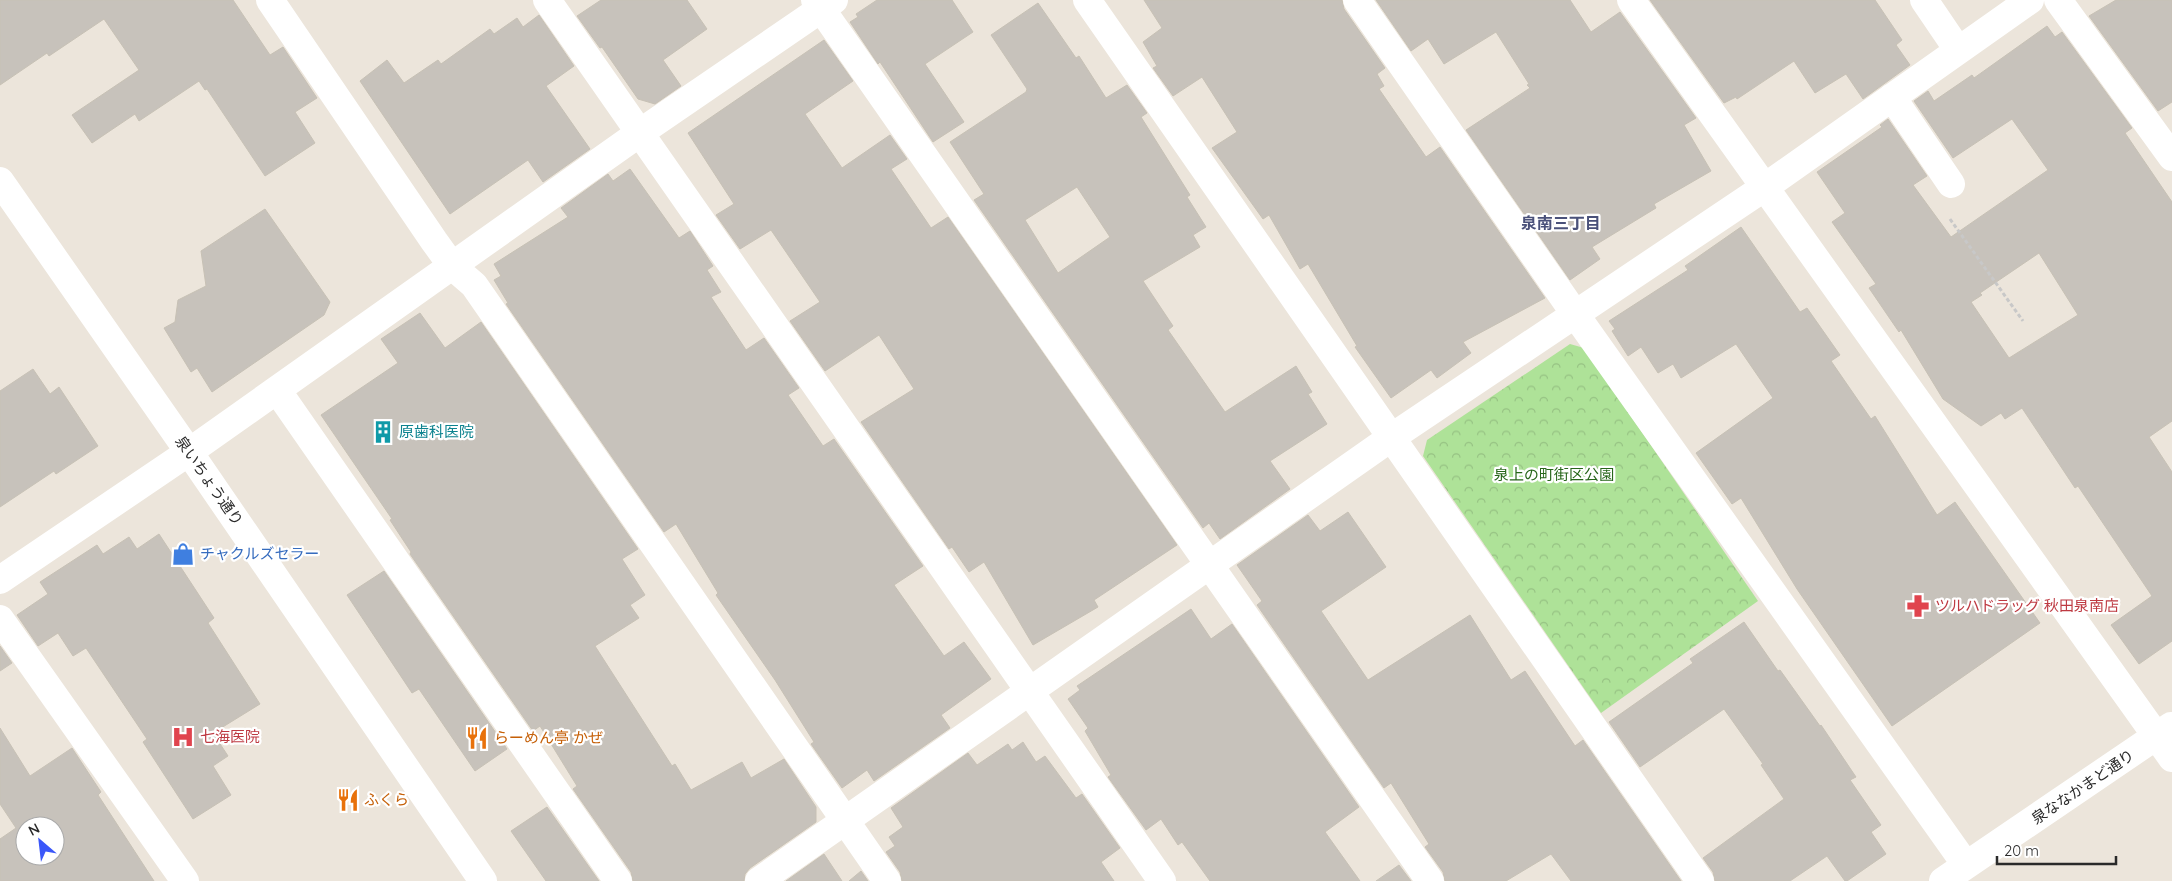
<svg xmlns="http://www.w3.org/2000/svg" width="2172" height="881" font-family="Quicksand,'Noto Sans JP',sans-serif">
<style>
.forest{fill:url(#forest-crowns)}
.building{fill:#c7c2bb;stroke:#c7c1b5;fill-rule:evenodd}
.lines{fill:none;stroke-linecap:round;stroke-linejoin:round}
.path{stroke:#c8c8c8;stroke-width:3;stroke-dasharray:4 2.5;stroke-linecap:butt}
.minor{stroke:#fff;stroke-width:28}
.labels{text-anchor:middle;stroke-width:4.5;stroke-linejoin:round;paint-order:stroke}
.culture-label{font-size:15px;fill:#0d838f;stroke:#fff;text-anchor:start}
.park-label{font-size:15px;fill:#27661a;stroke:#fff}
.street-label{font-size:15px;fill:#2a2a2a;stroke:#fff}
.shop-label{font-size:15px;fill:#366cbe;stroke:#fff;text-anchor:start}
.health-label{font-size:15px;fill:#be3a42;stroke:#fff;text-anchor:start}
.food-label{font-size:15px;fill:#c56008;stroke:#fff;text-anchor:start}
.neighbourhood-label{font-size:16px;font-weight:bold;fill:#4a517a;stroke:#fff}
</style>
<defs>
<pattern id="forest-crowns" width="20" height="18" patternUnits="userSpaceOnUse" patternTransform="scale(1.25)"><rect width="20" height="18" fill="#aee298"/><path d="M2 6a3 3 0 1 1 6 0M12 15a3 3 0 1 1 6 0" fill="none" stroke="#96c283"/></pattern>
</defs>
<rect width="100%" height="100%" fill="#ece5db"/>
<path class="forest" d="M 1570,344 L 1584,348 L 1758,601 L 1601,713 L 1423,456 L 1427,440 Z"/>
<path class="building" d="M 0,0 L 233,0 L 270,55 L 283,47 L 317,98 L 295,112 L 315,143 L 265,176 L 207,89 L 205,90 L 199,81 L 139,121 L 135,114 L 92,143 L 72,115 L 139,70 L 104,19 L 49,56 L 47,53 L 0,85 Z
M 601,0 L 687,0 L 707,29 L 663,60 L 681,86 L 655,104 L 638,99 L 602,47 L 600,48 L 577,16 Z
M 877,0 L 952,0 L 973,32 L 925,64 L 964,122 L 933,142 L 880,62 L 878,64 L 850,22 L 858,17 L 856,14 Z
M 1144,0 L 1342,0 L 1344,9 L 1385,68 L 1377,74 L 1384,86 L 1379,89 L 1426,157 L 1440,147 L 1545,298 L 1463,342 L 1471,353 L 1437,378 L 1431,370 L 1391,398 L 1355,347 L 1357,346 L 1308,264 L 1300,269 L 1269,215 L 1263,219 L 1212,148 L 1237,132 L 1202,77 L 1173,96 L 1153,68 L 1157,66 L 1143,42 L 1162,28 Z
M 1376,0 L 1570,0 L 1591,32 L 1620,12 L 1696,118 L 1684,125 L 1711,171 L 1654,204 L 1656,208 L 1592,247 L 1600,259 L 1570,280 L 1466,130 L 1530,88 L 1527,85 L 1529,84 L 1496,32 L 1444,64 L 1428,39 L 1411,51 Z
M 1650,0 L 1875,0 L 1902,40 L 1896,45 L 1910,65 L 1863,99 L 1846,74 L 1815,93 L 1794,61 L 1737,99 L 1736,97 L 1724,103 Z
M 2116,0 L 2172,0 L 2172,102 L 2158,111 L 2089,16 Z
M 1038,3 L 1076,58 L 1079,56 L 1106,98 L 1127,85 L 1147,113 L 1141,117 L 1190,195 L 1187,197 L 1206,227 L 1193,235 L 1200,247 L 1143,281 L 1173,326 L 1168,330 L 1225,412 L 1296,366 L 1312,392 L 1308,394 L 1327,424 L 1270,461 L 1290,489 L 1220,539 L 1209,523 L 1203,528 L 974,200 L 984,194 L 950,142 L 1026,92 L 1027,89 L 991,35 ZM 1077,187 L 1110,237 L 1058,273 L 1025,220 Z
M 539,15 L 574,66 L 546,86 L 590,149 L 543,182 L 528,160 L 450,214 L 360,81 L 387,60 L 404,83 L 438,60 L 441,64 L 490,29 L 494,34 L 517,18 L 523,27 Z
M 2047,26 L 2055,37 L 2062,32 L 2132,128 L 2125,133 L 2172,202 L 2172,421 L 2149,437 L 2172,472 L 2172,641 L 2139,664 L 2111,625 L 2152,596 L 2078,486 L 2075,488 L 2022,408 L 2005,419 L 2001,413 L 1981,426 L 1943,399 L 1901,330 L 1899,332 L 1869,288 L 1876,284 L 1832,222 L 1845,213 L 1817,172 L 1882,127 L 1880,125 L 1888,119 L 1927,176 L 1913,185 L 1951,237 L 2048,170 L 2012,119 L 1953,158 L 1914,101 L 1928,91 L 1934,101 L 1972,75 L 1974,78 ZM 2039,253 L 2078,315 L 2009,358 L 1971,302 L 1982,295 L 1980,293 Z
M 824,40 L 853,81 L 805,114 L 842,168 L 890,135 L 907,159 L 891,169 L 931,228 L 948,217 L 1177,545 L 1094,600 L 1098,607 L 1033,645 L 984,562 L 969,572 L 952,547 L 949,549 L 861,422 L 914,389 L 879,335 L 825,371 L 790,321 L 820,302 L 771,230 L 740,249 L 716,215 L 734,204 L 688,133 Z
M 630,169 L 679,238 L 690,231 L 713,266 L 707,270 L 721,292 L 711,297 L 746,350 L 764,338 L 799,388 L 788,395 L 823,446 L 834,439 L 923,566 L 894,585 L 944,656 L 964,642 L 991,679 L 941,715 L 950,728 L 874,781 L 867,770 L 842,788 L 811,744 L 814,742 L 775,680 L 716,595 L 718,593 L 676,524 L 664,532 L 506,304 L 508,303 L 494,280 L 501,276 L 494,264 L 568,217 L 561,208 L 608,174 L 613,181 Z
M 265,209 L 330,302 L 324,315 L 212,392 L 197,368 L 191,372 L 164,328 L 175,322 L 178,300 L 206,286 L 201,251 Z
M 1741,227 L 1800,312 L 1807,308 L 1840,355 L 1831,361 L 1871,419 L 1875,416 L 1937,515 L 1955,502 L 2040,623 L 1892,726 L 1797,589 L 1741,498 L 1732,504 L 1696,453 L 1773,398 L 1736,344 L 1681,378 L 1673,364 L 1658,373 L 1641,347 L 1628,356 L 1612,331 L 1615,329 L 1609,321 L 1688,270 L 1685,266 Z
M 420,313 L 445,348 L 481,322 L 638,549 L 622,559 L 645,595 L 630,605 L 639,618 L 595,646 L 672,766 L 675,764 L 691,790 L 742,762 L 751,778 L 784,759 L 816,807 L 816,822 L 750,868 L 745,874 L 744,881 L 633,881 L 631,872 L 573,789 L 577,786 L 540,726 L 533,731 L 410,554 L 411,552 L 390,520 L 392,519 L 321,415 L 398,363 L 381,339 Z
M 33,369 L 50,394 L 59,387 L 98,446 L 56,474 L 54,471 L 0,507 L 0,391 Z
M 1348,512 L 1386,567 L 1321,611 L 1368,680 L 1470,615 L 1511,680 L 1525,671 L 1575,746 L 1583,740 L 1681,881 L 1571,881 L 1551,854 L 1506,881 L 1445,881 L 1443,872 L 1425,847 L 1429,844 L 1391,783 L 1384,788 L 1257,605 L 1262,601 L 1237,565 L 1308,515 L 1320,531 Z
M 159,534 L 214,618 L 208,623 L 260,704 L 213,733 L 228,756 L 213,766 L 231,795 L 193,819 L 143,742 L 147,739 L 86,648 L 73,656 L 58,633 L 38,646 L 17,615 L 48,594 L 40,582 L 97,545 L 103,554 L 129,537 L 137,549 Z
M 384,571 L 507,749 L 475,771 L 419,689 L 412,693 L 347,595 Z
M 1191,609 L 1211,639 L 1232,624 L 1359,807 L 1325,832 L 1360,881 L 1210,881 L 1182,842 L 1178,845 L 1161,819 L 1146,830 L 1108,777 L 1111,775 L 1085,731 L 1088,728 L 1068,699 L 1080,690 L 1077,686 Z
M 1744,622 L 1778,671 L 1780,670 L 1820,726 L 1821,725 L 1856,777 L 1850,780 L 1881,825 L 1871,832 L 1886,854 L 1847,881 L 1845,881 L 1827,856 L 1790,881 L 1715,881 L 1713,872 L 1703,858 L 1784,799 L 1761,765 L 1763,764 L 1724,709 L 1640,767 L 1609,722 L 1693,663 L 1690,659 Z
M 0,646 L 12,663 L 0,671 Z
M 0,728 L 30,776 L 72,748 L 101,792 L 98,795 L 154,881 L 0,881 L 0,839 L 16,828 L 0,804 ZM 25,826 L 55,826 L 55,856 L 25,856 Z
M 1023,742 L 1036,762 L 1045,756 L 1076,798 L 1082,794 L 1120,848 L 1101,862 L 1114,881 L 902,881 L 900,872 L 886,852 L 895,846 L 889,837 L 903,827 L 891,808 L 968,753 L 977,765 L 1008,744 L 1012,750 Z
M 547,807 L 599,881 L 546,881 L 511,831 Z
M 824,854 L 842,881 L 786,881 Z
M 1399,865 L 1411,881 L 1376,881 Z
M 861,871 L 868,881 L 849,881 Z"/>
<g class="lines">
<path class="path" d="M 1950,219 L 2023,321"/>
<path class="minor" d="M 270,0 L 434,241 L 452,266 L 474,285 L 887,881
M 547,0 L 1162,881
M 815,0 L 1430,881
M 1087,0 L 1700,881
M 1357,0 L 1575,314 L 1966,865
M 1631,0 L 2172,758
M 1924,0 L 1958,50
M 2058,0 L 2172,157
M 1892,97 L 1951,184
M 0,181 L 189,452 L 483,881
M 277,390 L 618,881
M 0,580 L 189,452 L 641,132 L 834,0
M 0,619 L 185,881
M 759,881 L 1392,437 L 1765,187 L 2030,0
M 1943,881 L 2171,726"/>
</g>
<defs>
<symbol id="building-bare" viewBox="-9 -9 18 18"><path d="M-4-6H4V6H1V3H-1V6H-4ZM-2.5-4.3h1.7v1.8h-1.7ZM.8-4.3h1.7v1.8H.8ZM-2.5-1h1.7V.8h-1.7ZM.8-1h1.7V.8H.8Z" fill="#0f9aa8" stroke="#fff" stroke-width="2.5" paint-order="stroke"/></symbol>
<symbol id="shop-bare" viewBox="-9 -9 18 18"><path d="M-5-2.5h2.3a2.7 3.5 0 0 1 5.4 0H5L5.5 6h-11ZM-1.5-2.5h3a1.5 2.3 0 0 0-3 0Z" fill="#3f7fe0" stroke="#fff" stroke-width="2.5" paint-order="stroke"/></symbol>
<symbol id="pharmacy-bare" viewBox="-9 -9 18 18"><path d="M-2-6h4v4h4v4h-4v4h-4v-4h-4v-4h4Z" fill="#e0444e" stroke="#fff" stroke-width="2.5" paint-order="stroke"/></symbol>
<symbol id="hospital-bare" viewBox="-9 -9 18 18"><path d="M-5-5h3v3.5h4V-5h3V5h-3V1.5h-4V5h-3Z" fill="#e0444e" stroke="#fff" stroke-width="2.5" paint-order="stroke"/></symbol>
<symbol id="restaurant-bare" viewBox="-9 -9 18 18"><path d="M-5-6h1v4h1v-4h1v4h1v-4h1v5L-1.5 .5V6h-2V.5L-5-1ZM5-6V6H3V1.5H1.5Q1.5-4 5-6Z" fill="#e8710a" stroke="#fff" stroke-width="2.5" paint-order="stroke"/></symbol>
</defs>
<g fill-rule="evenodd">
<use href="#building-bare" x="367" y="416" width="32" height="32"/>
<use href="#shop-bare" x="167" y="538" width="32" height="32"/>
<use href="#pharmacy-bare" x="1902" y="590" width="32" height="32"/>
<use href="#hospital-bare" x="167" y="721" width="32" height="32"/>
<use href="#restaurant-bare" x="461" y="722" width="32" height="32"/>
<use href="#restaurant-bare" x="332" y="784" width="32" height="32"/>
</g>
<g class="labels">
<g class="culture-label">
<text x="399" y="437">原歯科医院</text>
</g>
<g class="park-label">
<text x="1554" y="480">泉上の町街区公園</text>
</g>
<g class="street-label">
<text transform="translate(209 481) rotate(55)" y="5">泉いちょう通り</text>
<text transform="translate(2083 787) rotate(-34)" y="5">泉ななかまど通り</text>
</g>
<g class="shop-label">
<text x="200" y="559">チャクルズセラー</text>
</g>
<g class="health-label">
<text x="1935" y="611">ツルハドラッグ 秋田泉南店</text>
<text x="200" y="742">七海医院</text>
</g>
<g class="food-label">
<text x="494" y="743">らーめん亭 かぜ</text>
<text x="364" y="805">ふくら</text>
</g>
<g class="neighbourhood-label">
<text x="1561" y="229">泉南三丁目</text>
</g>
</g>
<g transform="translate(40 841) rotate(332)"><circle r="24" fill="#ffffff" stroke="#aaaaaa"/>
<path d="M0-4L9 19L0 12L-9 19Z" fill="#3b57f9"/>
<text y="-8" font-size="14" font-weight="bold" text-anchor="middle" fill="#2a2a2a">N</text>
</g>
<path d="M1997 856v8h119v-8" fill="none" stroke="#2a2a2a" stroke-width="2.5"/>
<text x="2004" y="856" font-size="15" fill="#2a2a2a" stroke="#ffffff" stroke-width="4" paint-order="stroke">20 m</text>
</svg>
